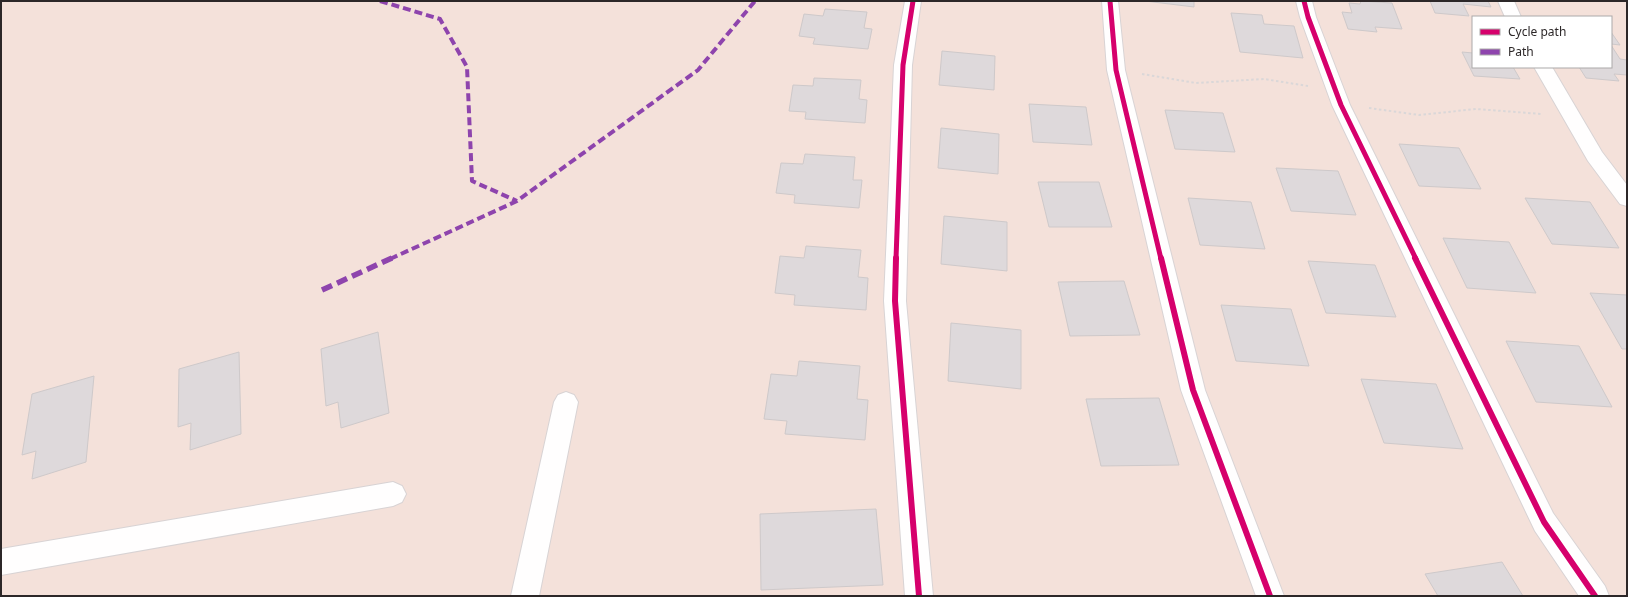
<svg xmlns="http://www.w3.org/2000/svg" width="1628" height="597" font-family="'Noto Sans',sans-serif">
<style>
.green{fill:#f4e1da;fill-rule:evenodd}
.building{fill:#ded9db;stroke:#cec9ca}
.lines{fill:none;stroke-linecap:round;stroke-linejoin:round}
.minor-casing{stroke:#d8d3d4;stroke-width:2}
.path{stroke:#dad7d8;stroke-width:2;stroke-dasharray:2.5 2.5;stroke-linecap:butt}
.minor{fill:#fffefe;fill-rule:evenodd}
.quiet-far1{stroke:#8e44ad;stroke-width:4;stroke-dasharray:8 4;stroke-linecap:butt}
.quiet{stroke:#8e44ad;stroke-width:5.5;stroke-dasharray:11 5.5;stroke-linecap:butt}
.cycleway-far1-casing{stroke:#fff;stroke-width:7}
.cycleway-casing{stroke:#fff;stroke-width:9}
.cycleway-far1{stroke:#d6006c;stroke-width:5}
.cycleway{stroke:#d6006c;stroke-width:6}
</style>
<rect width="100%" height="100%" fill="#fcf6f7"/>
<path class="green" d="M 1,1 L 1627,1 L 1627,596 L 1,596 ZM 1473,17 L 1611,17 L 1611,67 L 1473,67 Z"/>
<path class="building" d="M 1145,1 L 1194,1 L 1194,7 Z
M 1361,1 L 1392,3 L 1402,29 L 1375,27 L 1377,32 L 1348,29 L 1342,12 L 1352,13 L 1349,3 L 1360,4 Z
M 1430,1 L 1488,1 L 1491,7 L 1463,4 L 1469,16 L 1435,13 Z
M 825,9 L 867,12 L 864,28 L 872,29 L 868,49 L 813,44 L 815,38 L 799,36 L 804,14 L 823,16 Z
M 1231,13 L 1262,15 L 1264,24 L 1294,26 L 1303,58 L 1240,52 Z
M 1611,32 L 1620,45 L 1611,44 Z
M 1611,45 L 1620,59 L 1627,60 L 1627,75 L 1614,74 L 1619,81 L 1586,78 L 1579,67 L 1611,67 Z
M 942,51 L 995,56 L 994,90 L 939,85 Z
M 1462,52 L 1473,53 L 1473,67 L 1513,67 L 1520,79 L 1474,76 Z
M 814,78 L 861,80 L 859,99 L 867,100 L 865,123 L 805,119 L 806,112 L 789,111 L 793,85 L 813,86 Z
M 1029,104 L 1086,107 L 1092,145 L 1033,142 Z
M 1165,110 L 1223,113 L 1235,152 L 1175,149 Z
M 941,128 L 999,134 L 998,174 L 938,168 Z
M 1399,144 L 1459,148 L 1481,189 L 1419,186 Z
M 805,154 L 855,157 L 853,180 L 862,180 L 859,208 L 794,203 L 795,195 L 776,193 L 781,163 L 803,164 Z
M 1276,168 L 1338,171 L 1356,215 L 1291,211 Z
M 1038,182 L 1099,182 L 1112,227 L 1049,227 Z
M 1188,198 L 1251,202 L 1265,249 L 1200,245 Z
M 1525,198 L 1590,202 L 1619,248 L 1552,244 Z
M 944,216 L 1007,222 L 1007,271 L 941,264 Z
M 1443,238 L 1509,242 L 1536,293 L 1467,288 Z
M 806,246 L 861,250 L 858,277 L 868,278 L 866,310 L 794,305 L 795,295 L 775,293 L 780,256 L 804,258 Z
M 1308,261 L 1375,265 L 1396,317 L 1326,313 Z
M 1124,281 L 1140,335 L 1070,336 L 1058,282 Z
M 1590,293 L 1627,295 L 1627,349 L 1622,349 Z
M 1221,305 L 1291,309 L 1309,366 L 1236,361 Z
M 951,323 L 1021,330 L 1021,389 L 948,381 Z
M 378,332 L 389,413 L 341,428 L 338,402 L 326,406 L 321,349 Z
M 1506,341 L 1579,346 L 1612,407 L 1536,402 Z
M 239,352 L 241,434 L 190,450 L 191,423 L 178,427 L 179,369 Z
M 799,361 L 860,366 L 857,399 L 868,400 L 865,440 L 785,434 L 787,421 L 764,419 L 771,374 L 797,376 Z
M 94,376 L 86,462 L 32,479 L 36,451 L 22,455 L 32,394 Z
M 1361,379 L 1436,384 L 1463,449 L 1384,443 Z
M 1159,398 L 1179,465 L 1101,466 L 1086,399 Z
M 876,509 L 883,585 L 761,590 L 760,514 Z
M 1502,562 L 1523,596 L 1438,596 L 1425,574 Z"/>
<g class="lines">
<defs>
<path id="minor" d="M 905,1 L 921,1 L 912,65 L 906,301 L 933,596 L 905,596 L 884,301 L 894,65 Z
M 1102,1 L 1118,1 L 1125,70 L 1205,390 L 1284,596 L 1256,596 L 1181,390 L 1107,70 Z
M 1296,1 L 1312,1 L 1316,17 L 1350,105 L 1553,513 L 1605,586 L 1609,596 L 1579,596 L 1535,531 L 1332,105 L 1300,17 Z
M 1498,1 L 1514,1 L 1521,17 L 1505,17 Z
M 1534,67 L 1552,67 L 1602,152 L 1627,185 L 1627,206 L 1620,204 L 1588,161 Z
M 566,392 L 574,395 L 578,402 L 539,596 L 511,596 L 554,402 L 558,395 Z
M 393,482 L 402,486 L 406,494 L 402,502 L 393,506 L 1,575 L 1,549 Z"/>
</defs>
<use href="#minor" class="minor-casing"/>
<path class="path" d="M 1142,74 L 1196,83 L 1264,79 L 1308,86
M 1369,108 L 1419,115 L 1476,109 L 1542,114"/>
<use href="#minor" class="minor"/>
<path class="quiet-far1" d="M 380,1 L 440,19 L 467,67 L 472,181 L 517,201
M 390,259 L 517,201 L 698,70 L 755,1"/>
<path class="quiet" d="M 322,290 L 392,258"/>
<defs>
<path id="cycleway-far1" d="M 1110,1 L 1116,70 L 1161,259
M 1304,1 L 1308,17 L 1341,105 L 1416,259
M 896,259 L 903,65 L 913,1"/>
<path id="cycleway" d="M 896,258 L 895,301 L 919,596
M 1161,258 L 1193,390 L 1270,596
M 1415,258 L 1544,522 L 1595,596"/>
</defs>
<use href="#cycleway-far1" class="cycleway-far1-casing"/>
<use href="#cycleway" class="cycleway-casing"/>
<use href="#cycleway-far1" class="cycleway-far1"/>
<use href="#cycleway" class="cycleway"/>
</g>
<rect width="1628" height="597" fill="none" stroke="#2c2728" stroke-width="4"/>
<rect x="1472" y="16" width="140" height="52" fill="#ffffff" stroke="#aba9a9"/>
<rect x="1480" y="29" width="20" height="6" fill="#d6006c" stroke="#aba9a9"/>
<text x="1508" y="36" font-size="12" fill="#2c2728">Cycle path</text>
<rect x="1480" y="49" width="20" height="6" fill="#8e44ad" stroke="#aba9a9"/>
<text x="1508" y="56" font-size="12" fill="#2c2728">Path</text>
</svg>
